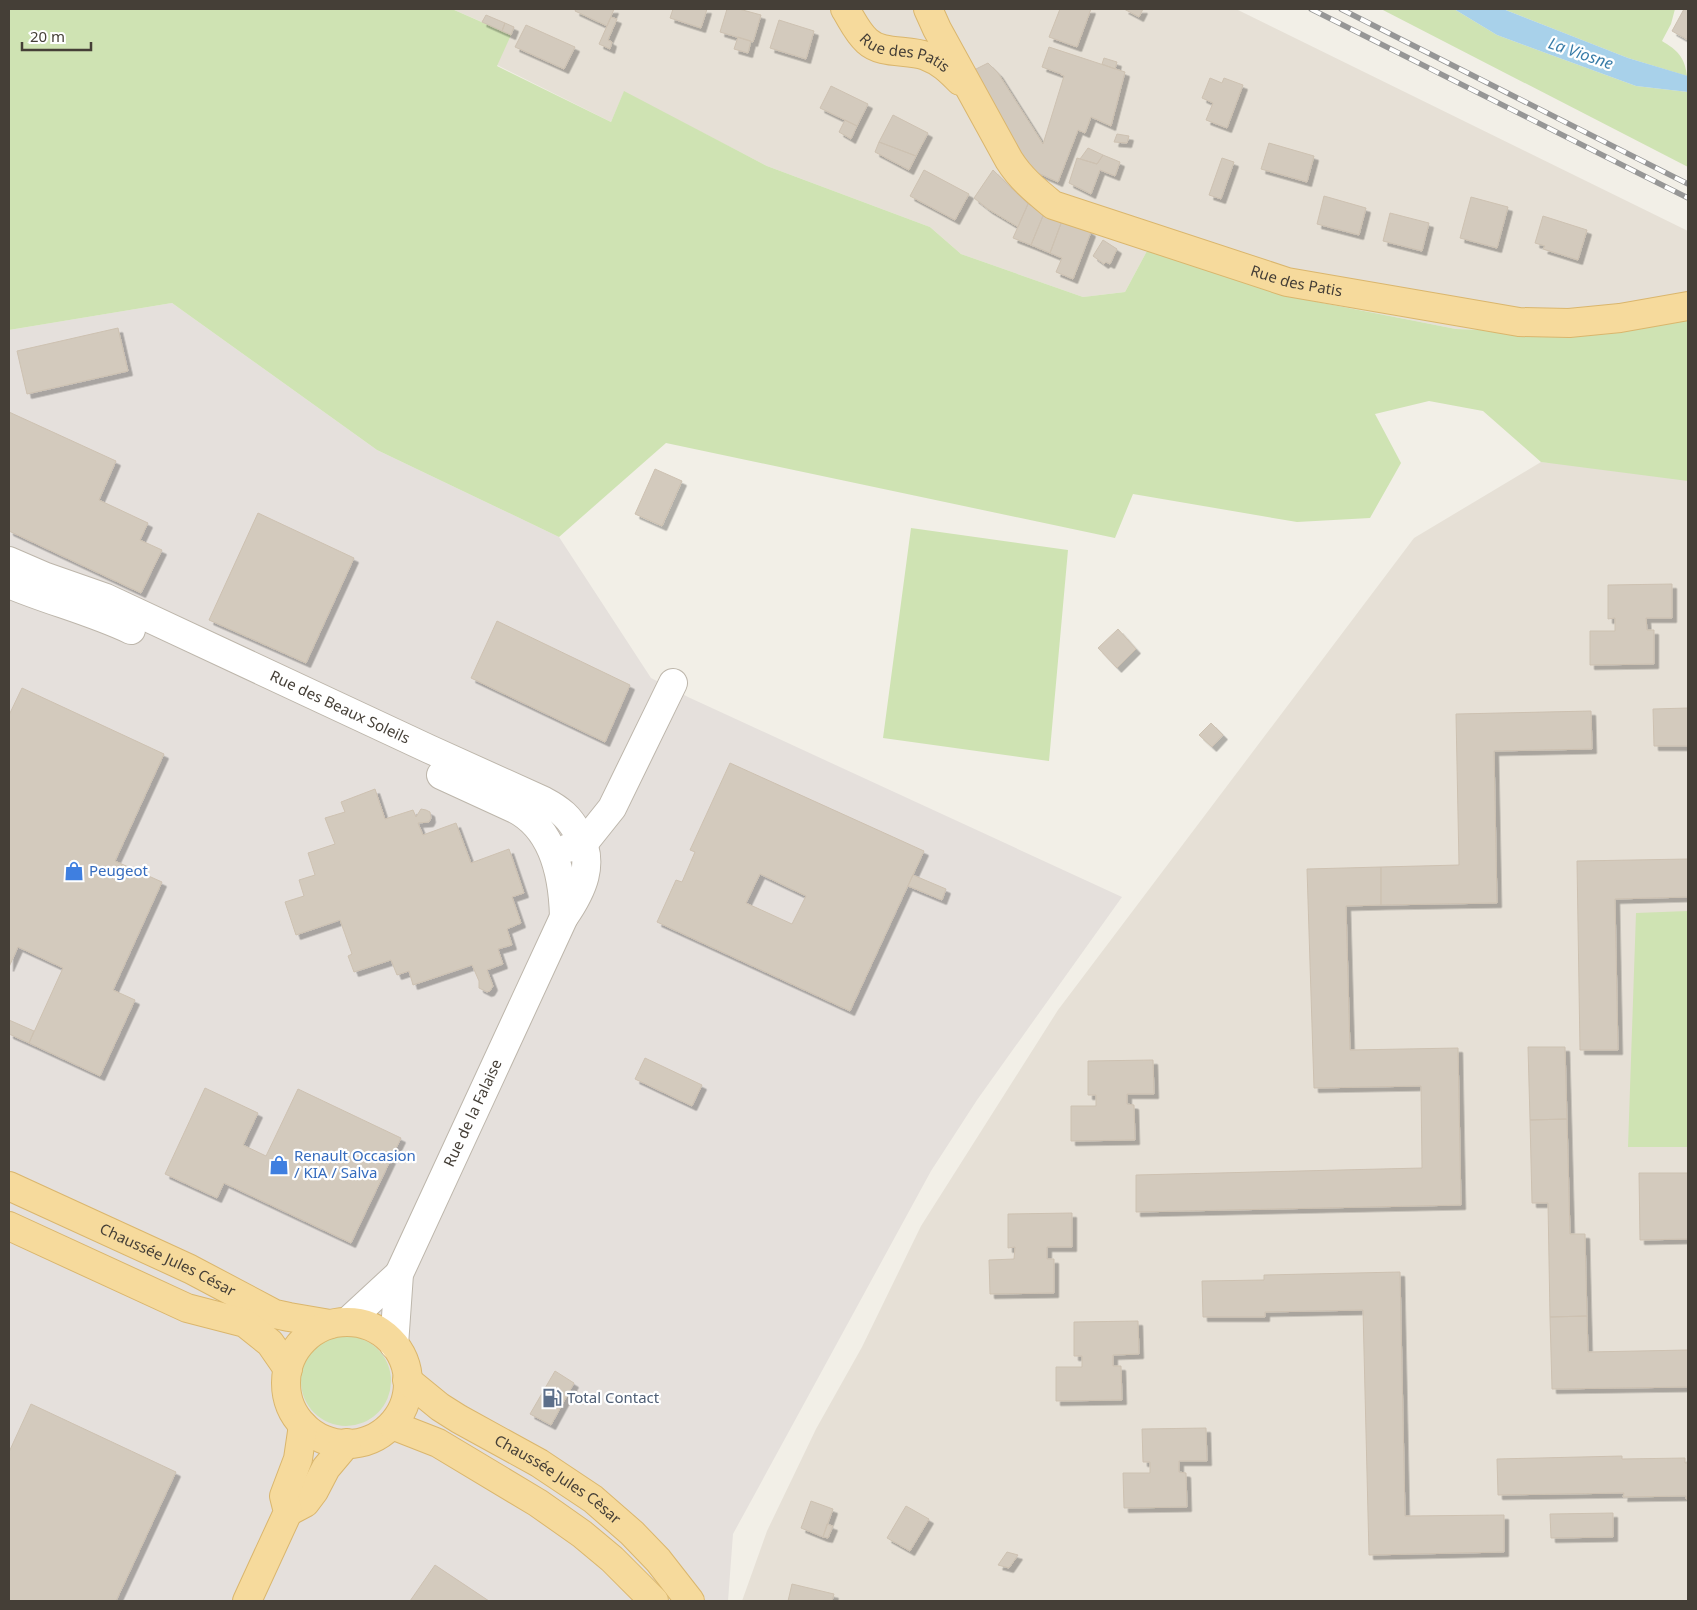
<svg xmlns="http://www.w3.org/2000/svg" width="1697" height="1610" font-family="'Noto Sans',sans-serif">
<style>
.residential{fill:#e6e0d6}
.industrial{fill:#e5e0dc}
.green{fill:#cfe3b3}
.water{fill:#a8d1ea}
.building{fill:#d3cabd;stroke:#cdc1b1;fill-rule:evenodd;filter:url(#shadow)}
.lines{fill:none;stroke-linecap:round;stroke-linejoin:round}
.minor-casing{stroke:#bdb6ab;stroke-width:30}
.major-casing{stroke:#dab66d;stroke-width:30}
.minor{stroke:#fff;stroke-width:28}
.major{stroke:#f6da9c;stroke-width:28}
.rail-casing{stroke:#969696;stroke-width:5.5}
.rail{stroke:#fff;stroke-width:4;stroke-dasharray:11;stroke-linecap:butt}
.labels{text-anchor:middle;stroke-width:4.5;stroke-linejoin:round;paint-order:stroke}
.street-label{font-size:15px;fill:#453f37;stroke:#fff}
.shop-label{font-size:15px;fill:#366cbe;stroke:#fff;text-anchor:start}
.service-label{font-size:15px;fill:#4e5e75;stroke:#fff;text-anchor:start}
.water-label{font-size:16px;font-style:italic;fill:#387ca8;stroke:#fff}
</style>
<defs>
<filter id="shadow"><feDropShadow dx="4.5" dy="4.5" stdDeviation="0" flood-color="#0004"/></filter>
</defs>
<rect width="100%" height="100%" fill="#f2efe7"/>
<path class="residential" d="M 452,9 L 1236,9 L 1688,231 L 1688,316 L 1623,332 L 1570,333 L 1456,329 L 1282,295 L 1148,249 L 1125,292 L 1083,297 L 961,254 L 930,227 L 767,166 L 624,92 L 611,122 L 497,65 L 482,22 Z
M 1541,462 L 1688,472 L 1688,1601 L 742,1601 L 767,1531 L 816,1429 L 862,1347 L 921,1226 L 1058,1010 L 1414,538 Z"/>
<path class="industrial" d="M 172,303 L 377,450 L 559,537 L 651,678 L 688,697 L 1122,897 L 977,1100 L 931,1171 L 733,1534 L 728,1601 L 9,1601 L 9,330 Z"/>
<path class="green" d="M 9,9 L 452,9 L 511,35 L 497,66 L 611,122 L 624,91 L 767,166 L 930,227 L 961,254 L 1083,297 L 1125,292 L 1148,249 L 1282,295 L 1456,329 L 1570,333 L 1623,332 L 1688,316 L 1688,481 L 1541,462 L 1483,411 L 1429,401 L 1375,414 L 1401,463 L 1370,518 L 1297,522 L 1133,494 L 1115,538 L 666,443 L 559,537 L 377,450 L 172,303 L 9,330 Z
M 1381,9 L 1454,9 L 1497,35 L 1636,86 L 1688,92 L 1688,167 Z
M 1503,9 L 1675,9 L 1671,24 L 1662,41 C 1677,50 1685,57 1687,76 L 1628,58 Z
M 911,528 L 1068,550 L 1049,761 L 883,738 Z
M 1688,911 L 1688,1147 L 1628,1147 L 1636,913 Z
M301 1381a45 45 0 1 1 90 0a45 45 0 1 1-90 0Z"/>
<path class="water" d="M 1454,9 L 1503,9 L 1628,58 L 1688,76 L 1688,92 L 1636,86 L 1497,35 Z"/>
<path class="building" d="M 576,9 L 614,9 L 607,26 L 575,11 Z
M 673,9 L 707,9 L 701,28 L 670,18 Z
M 727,9 L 739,9 L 761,15 L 753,42 L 720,32 Z
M 1060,9 L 1091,9 L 1077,47 L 1049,37 Z
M 1124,9 L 1143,9 L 1139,17 Z
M 1684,9 L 1688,9 L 1688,40 L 1672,31 Z
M 486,15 L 505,23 L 502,31 L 482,22 Z
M 611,17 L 617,19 L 608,40 L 612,42 L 610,49 L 599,44 Z
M 779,20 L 814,31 L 806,59 L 770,48 Z
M 505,23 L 514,27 L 511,35 L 502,31 Z
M 526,25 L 575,47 L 564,69 L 515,47 Z
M 738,37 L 751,41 L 748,53 L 734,49 Z
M 1049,47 L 1125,72 L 1111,126 L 1091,117 L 1085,133 L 1078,130 L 1058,182 L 1038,173 L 1030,166 L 981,90 L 972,71 L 988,63 L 998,73 L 1043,144 L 1064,76 L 1061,75 L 1061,74 L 1042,67 Z
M 1104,58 L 1117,62 L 1115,69 L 1102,64 Z
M 1210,78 L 1222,83 L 1224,78 L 1243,85 L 1227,128 L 1206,120 L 1213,103 L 1202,98 Z
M 831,86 L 868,104 L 857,126 L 820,108 Z
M 893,115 L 928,133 L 916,156 L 879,142 Z
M 845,120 L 857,126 L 851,139 L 839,132 Z
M 1117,134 L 1129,136 L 1127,143 L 1114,142 Z
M 879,142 L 916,156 L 909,170 L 875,152 Z
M 1269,143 L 1314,156 L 1307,182 L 1261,169 Z
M 1088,148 L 1103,155 L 1097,164 L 1080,159 Z
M 1103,155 L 1120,162 L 1115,176 L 1100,170 L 1091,194 L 1069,183 L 1077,158 L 1097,164 Z
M 1222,158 L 1234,162 L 1221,199 L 1209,195 Z
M 924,170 L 969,194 L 955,220 L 910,196 Z
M 993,170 L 1028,204 L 1018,227 L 988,209 L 974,198 Z
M 1324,196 L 1366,208 L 1359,235 L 1317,224 Z
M 1471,197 L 1508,207 L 1497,248 L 1460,238 Z
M 1028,204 L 1045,211 L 1031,245 L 1013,238 Z
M 1045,211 L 1063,218 L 1050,253 L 1031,245 Z
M 1390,213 L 1429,223 L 1422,251 L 1383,241 Z
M 1543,216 L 1587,230 L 1578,260 L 1543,249 L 1545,246 L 1535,243 Z
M 1063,218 L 1078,224 L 1091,232 L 1073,279 L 1056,272 L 1062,258 L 1050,253 Z
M 1103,240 L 1117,249 L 1110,264 L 1106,262 L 1104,264 L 1093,256 Z
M 118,328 L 128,371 L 27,394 L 17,351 Z
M 9,412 L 116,461 L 99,500 L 148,523 L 140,540 L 162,550 L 141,593 L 9,531 Z
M 655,469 L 682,481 L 662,526 L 635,514 Z
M 258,513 L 354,558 L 306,663 L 209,620 Z
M 1672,584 L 1672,618 L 1646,618 L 1647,630 L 1654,630 L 1654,664 L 1590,665 L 1590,631 L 1615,631 L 1615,618 L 1608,619 L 1608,585 Z
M 497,621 L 630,685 L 605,742 L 471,678 Z
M 1118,629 L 1136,649 L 1117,668 L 1098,648 Z
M 22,688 L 164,754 L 115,861 L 162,882 L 113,990 L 135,1000 L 100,1076 L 29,1043 L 63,968 L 18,947 L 9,967 L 9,715 Z
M 1688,708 L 1688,746 L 1654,746 L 1653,709 Z
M 1591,711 L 1592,749 L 1494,751 L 1497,903 L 1381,905 L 1381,867 L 1459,865 L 1456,714 Z
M 1211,723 L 1223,735 L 1212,747 L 1199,735 Z
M 730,763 L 924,851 L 850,1011 L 657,922 L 676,880 L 682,882 L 695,852 L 690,850 ZM 760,874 L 806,896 L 792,924 L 746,903 Z
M 375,789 L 385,819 L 413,810 L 416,817 L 421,809 L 426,810 L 430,812 L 431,818 L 429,822 L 418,823 L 423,835 L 456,823 L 471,863 L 509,849 L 524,893 L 512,897 L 521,923 L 507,929 L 512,945 L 498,949 L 503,964 L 487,970 L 493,986 L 490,991 L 487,992 L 479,988 L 479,981 L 472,965 L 413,985 L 409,971 L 397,975 L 391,960 L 354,972 L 348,956 L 352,954 L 340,920 L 296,935 L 285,902 L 304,896 L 299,880 L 315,875 L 308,853 L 335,844 L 325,818 L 345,812 L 341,802 Z
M 1688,859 L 1688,897 L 1615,899 L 1618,1050 L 1580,1050 L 1577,861 Z
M 1381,867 L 1381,905 L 1346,906 L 1350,1050 L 1458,1048 L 1461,1205 L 1136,1212 L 1136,1175 L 1422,1168 L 1421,1086 L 1314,1088 L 1307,869 Z
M 913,875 L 946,889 L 942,900 L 908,886 Z
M 9,1020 L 34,1031 L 29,1043 L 9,1034 Z
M 1528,1047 L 1565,1047 L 1567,1119 L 1530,1120 Z
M 645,1058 L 702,1085 L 692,1106 L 635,1079 Z
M 1153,1060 L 1154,1094 L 1127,1094 L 1127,1104 L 1134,1105 L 1135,1140 L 1071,1141 L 1071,1106 L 1096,1106 L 1096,1095 L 1088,1095 L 1088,1061 Z
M 205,1088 L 258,1113 L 243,1145 L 266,1156 L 298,1089 L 401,1138 L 351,1243 L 224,1183 L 217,1198 L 165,1174 Z
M 1567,1119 L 1570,1234 L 1585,1234 L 1587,1316 L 1550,1317 L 1548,1203 L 1532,1203 L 1530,1120 Z
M 1639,1173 L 1688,1173 L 1688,1239 L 1640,1240 Z
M 1072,1213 L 1072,1247 L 1047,1247 L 1047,1259 L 1054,1259 L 1054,1293 L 990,1294 L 989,1260 L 1014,1259 L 1015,1247 L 1008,1248 L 1008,1214 Z
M 1400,1272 L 1405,1516 L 1504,1515 L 1504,1552 L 1369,1555 L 1363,1310 L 1265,1312 L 1265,1317 L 1203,1317 L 1202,1281 L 1264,1280 L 1264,1275 Z
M 1587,1316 L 1588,1352 L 1688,1350 L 1688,1387 L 1552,1389 L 1550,1317 Z
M 1138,1321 L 1139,1354 L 1113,1355 L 1113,1366 L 1121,1366 L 1122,1400 L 1056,1401 L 1056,1367 L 1082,1367 L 1082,1356 L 1074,1356 L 1074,1322 Z
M 555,1371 L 574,1383 L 551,1425 L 530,1414 Z
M 31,1404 L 176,1472 L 116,1601 L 9,1601 L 9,1452 Z
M 1206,1428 L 1207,1461 L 1179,1461 L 1179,1472 L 1186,1473 L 1187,1507 L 1124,1508 L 1123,1473 L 1150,1473 L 1150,1462 L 1143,1462 L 1142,1429 Z
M 1622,1456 L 1622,1459 L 1685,1458 L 1685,1463 L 1688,1463 L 1688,1499 L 1686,1499 L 1686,1496 L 1623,1497 L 1624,1493 L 1498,1495 L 1497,1459 Z
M 811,1501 L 833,1509 L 823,1537 L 801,1528 Z
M 906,1506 L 929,1519 L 910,1551 L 887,1538 Z
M 1613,1513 L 1613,1537 L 1551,1538 L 1550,1514 Z
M 827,1524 L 833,1526 L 828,1538 L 823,1537 Z
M 1007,1552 L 1018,1555 L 1009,1568 L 998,1565 Z
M 435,1565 L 489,1601 L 410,1601 Z
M 792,1584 L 834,1594 L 832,1601 L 788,1601 Z"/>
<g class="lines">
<defs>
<g id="minor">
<path id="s1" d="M 9,561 L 46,577 L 106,598 L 429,749 L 544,801 C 561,810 569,817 578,833 C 596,863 582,891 564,917 L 399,1274 L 394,1345"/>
<path d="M 9,584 C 49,601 91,611 131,630"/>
<path d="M 441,775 L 515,809 C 554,829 563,877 564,917"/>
<path d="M 568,848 L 584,843 L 612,808 L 673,683"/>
<path d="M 347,1322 L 399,1274"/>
</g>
<g id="major">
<path id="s2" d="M 845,9 C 852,20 857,32 867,41 C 882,55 908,49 926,56 C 940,61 950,71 960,81"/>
<path id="s3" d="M 928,9 L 937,29 L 1009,160 C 1021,179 1036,191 1053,205 L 1287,282 L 1519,322 L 1569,323 L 1620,318 L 1688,306"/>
<path id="s4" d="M 9,1186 L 190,1269 L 275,1314 L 289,1317 L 330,1324"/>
<path d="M 9,1226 L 187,1308 L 245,1323 L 270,1343 L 288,1369"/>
<circle cx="347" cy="1383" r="61"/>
<path id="s5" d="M 407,1380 L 440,1407 L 459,1419 L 539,1463 L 593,1499 L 632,1533 L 658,1560 L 690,1601"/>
<path d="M 392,1425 L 438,1443 L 538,1503 L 582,1534 L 612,1559 L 654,1601"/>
<path d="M 288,1512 L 305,1503 L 314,1491 L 326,1468 L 347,1443"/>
<path d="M 247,1601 L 288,1512 L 284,1496 L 298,1459 L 303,1425"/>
</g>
</defs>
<use href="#minor" class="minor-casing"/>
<use href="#major" class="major-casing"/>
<use href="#minor" class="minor"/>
<use href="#major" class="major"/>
<defs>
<path id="rail" d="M 1311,9 L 1688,198
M 1341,9 L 1688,184"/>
</defs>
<use href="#rail" class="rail-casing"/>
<use href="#rail" class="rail"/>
</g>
<defs>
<symbol id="shop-bare" viewBox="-9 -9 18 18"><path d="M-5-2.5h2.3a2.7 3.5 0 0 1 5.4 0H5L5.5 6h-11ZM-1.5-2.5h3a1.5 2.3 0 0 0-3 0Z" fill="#3f7fe0" stroke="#fff" stroke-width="2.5" paint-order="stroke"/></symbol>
<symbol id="fuel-bare" viewBox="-9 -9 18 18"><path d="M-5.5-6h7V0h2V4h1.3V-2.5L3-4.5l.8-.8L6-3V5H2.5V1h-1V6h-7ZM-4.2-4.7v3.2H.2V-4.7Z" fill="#5c6f8a" stroke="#fff" stroke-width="2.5" paint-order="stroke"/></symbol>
</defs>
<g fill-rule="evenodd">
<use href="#shop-bare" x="60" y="857" width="28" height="28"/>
<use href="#shop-bare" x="265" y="1151" width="28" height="28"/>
<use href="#fuel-bare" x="538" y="1384" width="28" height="28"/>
</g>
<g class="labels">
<g class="street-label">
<text dy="5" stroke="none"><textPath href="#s2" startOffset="79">Rue des Patis</textPath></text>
<text dy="5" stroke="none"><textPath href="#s3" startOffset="490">Rue des Patis</textPath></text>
<text dy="5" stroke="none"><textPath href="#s1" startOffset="362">Rue des Beaux Soleils</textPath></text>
<text transform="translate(473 1113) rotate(-65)" y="5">Rue de la Falaise</text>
<text dy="5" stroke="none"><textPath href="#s4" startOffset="175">Chaussée Jules César</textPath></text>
<text dy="5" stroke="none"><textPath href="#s5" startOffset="181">Chaussée Jules Cèsar</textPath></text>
</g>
<g class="shop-label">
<text x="89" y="876">Peugeot</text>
<text x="294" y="1161">Renault Occasion<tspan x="294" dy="17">/ KIA / Salva</tspan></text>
</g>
<g class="service-label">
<text x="567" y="1403">Total Contact</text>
</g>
<g class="water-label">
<text transform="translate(1581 53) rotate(19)" y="6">La Viosne</text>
</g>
</g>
<rect width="1697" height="1610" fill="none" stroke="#453f37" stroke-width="20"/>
<path d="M22 42v8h69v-8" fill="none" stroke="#453f37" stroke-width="2.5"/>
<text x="30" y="42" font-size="15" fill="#453f37" stroke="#ffffff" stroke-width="4" paint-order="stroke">20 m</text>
</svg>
